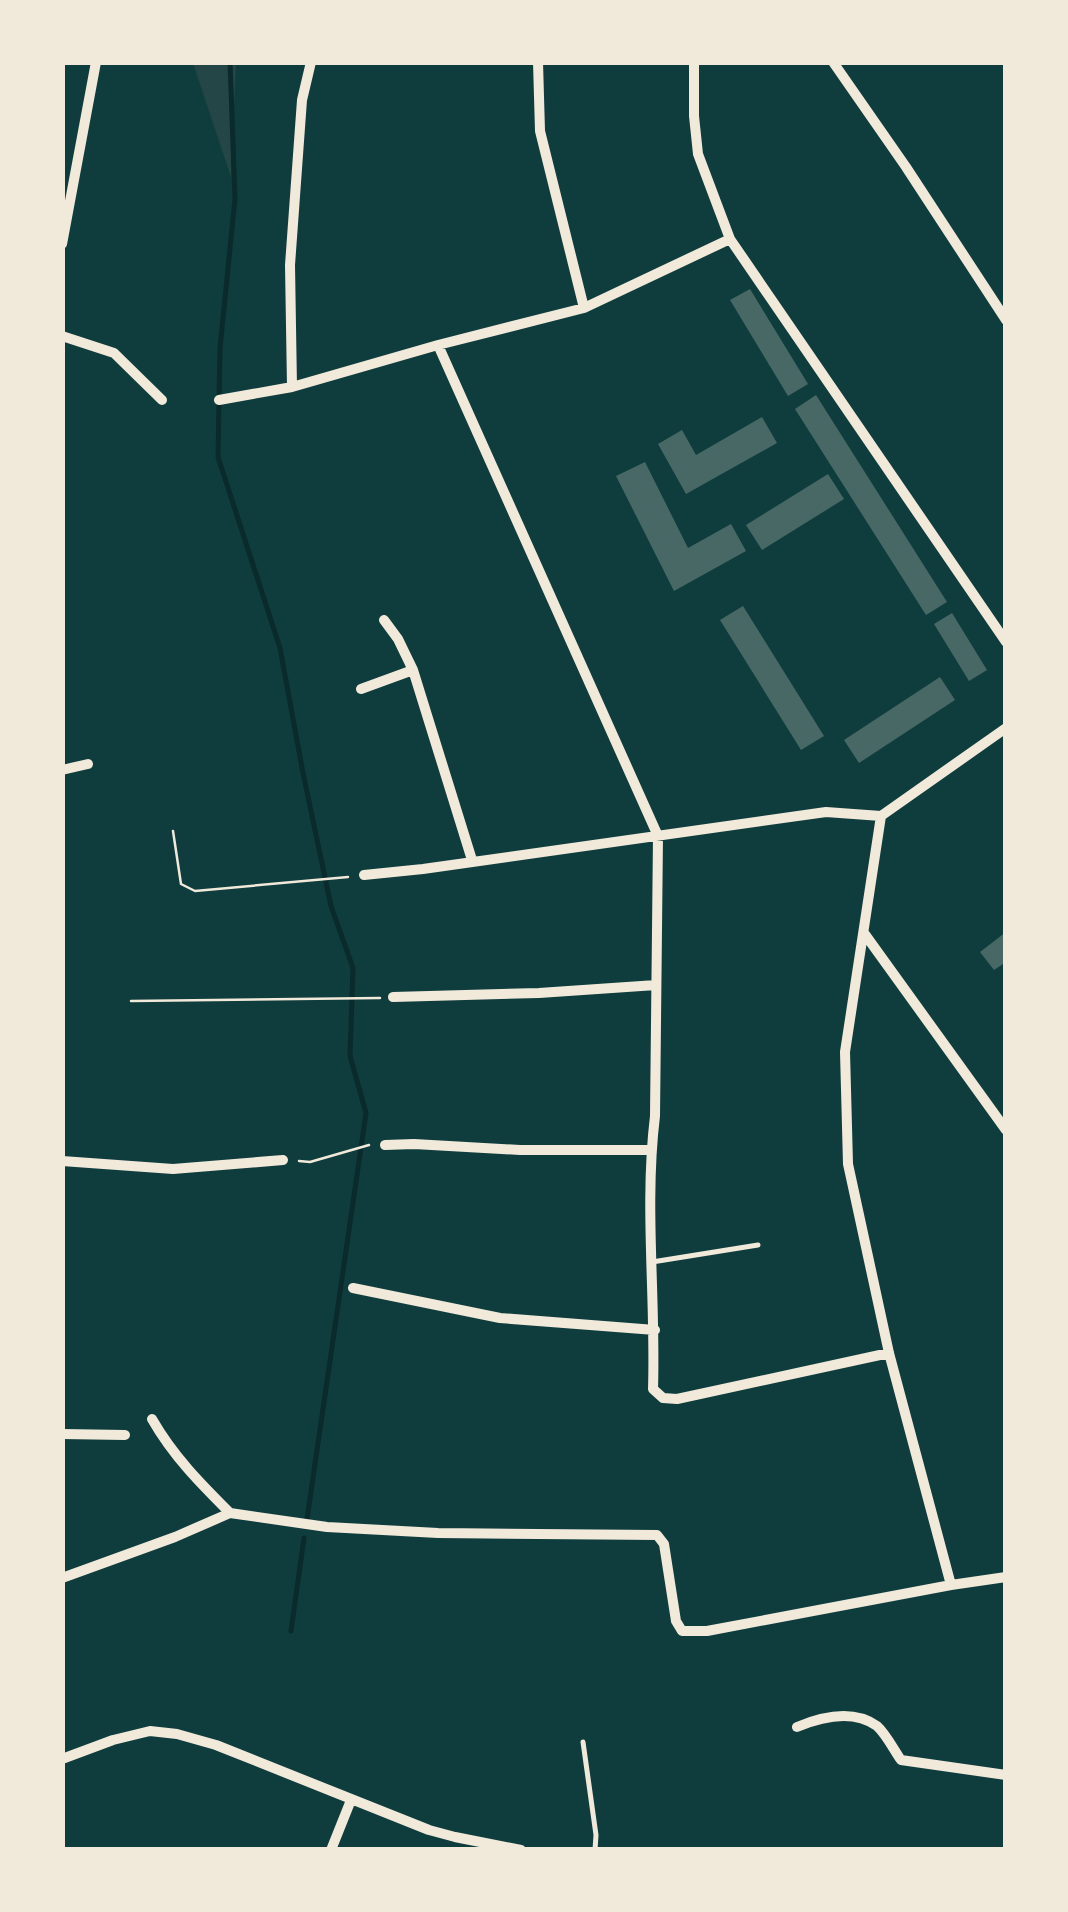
<svg xmlns="http://www.w3.org/2000/svg" width="1068" height="1912" font-family="'PT Sans Narrow',sans-serif">
<style>
.green{fill:#244646}
.lines{fill:none;stroke-linecap:round;stroke-linejoin:round}
.stream{stroke:#0a2a2b;stroke-width:5}
.building{fill:#486865}
.path{stroke:#f1e9da;stroke-width:2.5}
.service{stroke:#f1e9da;stroke-width:5}
.minor{stroke:#f1e9da;stroke-width:10}
</style>
<rect width="100%" height="100%" fill="#0f3d3e"/>
<path class="green" d="M 193,63 L 236,63 L 231,177 Z"/>
<g class="lines">
<path class="stream" d="M 230,62 L 235,199 L 220,348 L 218,457 L 280,648 L 303,773 L 331,906 L 353,968 L 350,1056 L 366,1113 L 307,1519
M 291,1631 L 304,1538"/>
</g>
<path class="building" d="M 750,289 L 808,384 L 788,396 L 730,300 Z
M 816,395 L 947,602 L 926,615 L 795,409 Z
M 762,417 L 777,443 L 686,494 L 658,444 L 682,430 L 696,455 Z
M 645,462 L 688,548 L 731,524 L 746,551 L 674,591 L 616,476 Z
M 828,474 L 844,499 L 762,550 L 746,525 Z
M 743,606 L 824,736 L 801,750 L 720,620 Z
M 952,613 L 987,670 L 969,681 L 934,624 Z
M 940,677 L 955,700 L 859,763 L 844,740 Z
M 1006,932 L 1006,962 L 994,970 L 980,952 Z"/>
<g class="lines">
<path class="path" d="M 173,831 L 181,884 L 195,891 L 348,877
M 131,1001 L 380,998
M 299,1161 L 310,1162 L 369,1145"/>
<path class="service" d="M 652,1262 L 758,1245
M 583,1742 L 596,1835 L 595,1850"/>
<path class="minor" d="M 538,62 L 540,131 L 584,308
M 694,62 L 694,116 L 698,154 L 730,239 L 1006,642
M 833,62 L 906,167 L 1006,320
M 62,244 L 96,62
M 62,336 L 114,353 L 162,400
M 438,345 L 658,836 L 655,1116 C 644,1206 656,1298 653,1389 L 663,1398 L 677,1399 L 889,1353
M 292,387 L 290,265 L 302,100 L 311,62
M 219,400 L 292,387 L 438,345 L 584,308 L 730,239
M 384,620 L 398,639 L 413,670
M 361,689 L 413,670 L 472,860
M 62,770 L 88,764
M 364,875 L 423,869 L 826,812 L 881,816
M 864,933 L 1006,1130
M 393,997 L 539,993 L 656,985
M 385,1145 L 414,1144 L 520,1150 L 651,1150
M 62,1161 L 173,1169 L 283,1160
M 353,1288 L 500,1318 L 655,1330
M 152,1419 C 173,1456 201,1484 230,1513
M 62,1434 L 125,1435
M 62,1578 L 175,1537 L 230,1513 L 327,1527 L 438,1533 L 657,1535 L 664,1544 L 676,1621 L 682,1631 L 707,1631 L 951,1585 L 1006,1577
M 951,1585 L 889,1353 L 848,1164 L 845,1052 L 881,816 L 1006,728
M 797,1727 C 821,1717 853,1709 877,1726 C 886,1734 894,1750 901,1760 L 1006,1775
M 62,1759 L 113,1740 L 150,1731 L 177,1734 L 216,1745 L 429,1830 L 455,1837 L 521,1850
M 331,1850 L 351,1800"/>
</g>
<rect width="1068" height="1912" fill="none" stroke="#f1e9da" stroke-width="130"/>
</svg>
